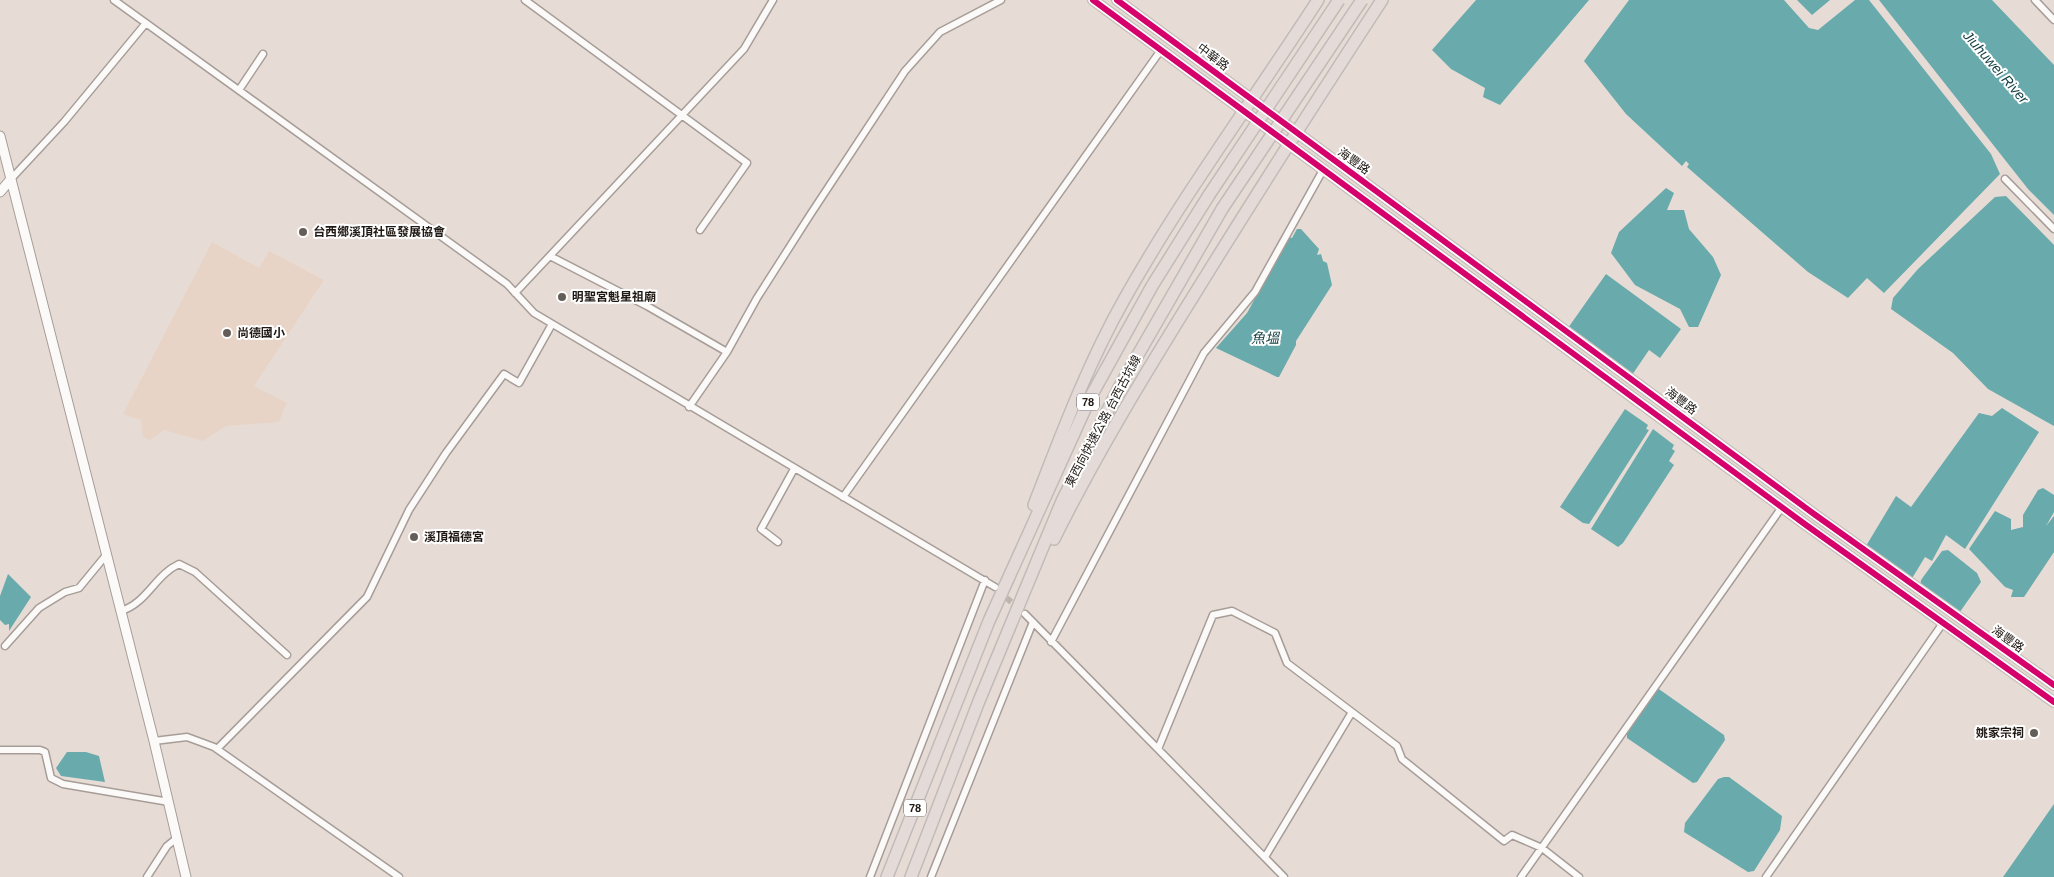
<svg xmlns="http://www.w3.org/2000/svg" width="2054" height="877" font-family="Arial,'Noto Sans TC',sans-serif">
<style>
.built{fill:#e8d4c6}
.water{fill:#69aaac}
.lines{fill:none;stroke-linecap:round;stroke-linejoin:round}
.minor-tunnel{stroke:#bfb5ae;stroke-width:6;stroke-dasharray:6 3;stroke-linecap:butt}
.minor-casing{stroke:#a69d98;stroke-width:9}
.tertiary-casing{stroke:#a69d98;stroke-width:11}
.primary-casing{stroke:#c1bbb8;stroke-width:12}
.trunk-casing{stroke:#c1bbb8;stroke-width:14}
.minor{stroke:#fbfaf9;stroke-width:6}
.tertiary{stroke:#fbfaf9;stroke-width:9}
.primary{stroke:#eae3e0;stroke-width:10}
.trunk{stroke:#e4dbd8;stroke-width:11}
.trunk-bridge-casing{stroke:#c1bbb8;stroke-width:14;stroke-linecap:butt}
.trunk-bridge{stroke:#e4dbd8;stroke-width:11}
.cycleway-casing{stroke:#fff;stroke-width:9}
.cycleway{stroke:#d6006c;stroke-width:6}
.poi-dot{fill:#655d57;stroke:#fff;stroke-width:2}
.labels{text-anchor:middle;stroke-width:4;stroke-linejoin:round;paint-order:stroke}
.shield{fill:#fff;stroke:#625d5a;stroke-width:1}
.shield-label{font-size:11px;font-weight:bold;fill:#1f1813}
.street-label{font-size:12px;fill:#1f1813;stroke:#fff}
.poi-label{font-size:12px;font-weight:bold;fill:#1f1813;stroke:#fff;text-anchor:start}
.water-label{font-size:14px;font-style:italic;fill:#154144;stroke:#fff}
</style>
<rect width="100%" height="100%" fill="#e7dcd5"/>
<path class="built" d="M 212,242 L 259,268 L 269,251 L 324,280 L 254,386 L 287,403 L 279,422 L 226,426 L 203,441 L 164,430 L 150,440 L 143,437 L 141,420 L 123,414 Z"/>
<path class="water" d="M 1476,0 L 1589,0 L 1500,105 L 1483,97 L 1485,88 L 1451,69 L 1432,50 Z
M 1629,0 L 1784,0 L 1809,28 L 1818,30 L 1855,0 L 1869,0 L 1991,154 L 2000,174 L 1884,293 L 1867,278 L 1848,298 L 1808,272 L 1687,167 L 1689,164 L 1686,161 L 1682,166 L 1626,114 L 1584,61 Z
M 1797,0 L 1830,0 L 1812,15 Z
M 1879,0 L 1992,0 L 2054,65 L 2054,215 L 2028,189 Z
M 1666,188 L 1674,193 L 1667,210 L 1684,210 L 1689,229 L 1713,257 L 1721,275 L 1698,327 L 1689,327 L 1680,309 L 1635,285 L 1611,253 L 1619,232 Z
M 2006,196 L 2054,245 L 2054,426 L 1988,389 L 1953,353 L 1891,309 L 1893,298 L 1918,269 L 1995,197 Z
M 1297,229 L 1301,229 L 1319,249 L 1317,255 L 1321,254 L 1323,261 L 1327,263 L 1332,285 L 1296,341 L 1296,345 L 1279,377 L 1277,377 L 1216,348 L 1247,313 L 1289,237 L 1292,238 Z
M 1606,274 L 1681,329 L 1660,358 L 1649,350 L 1630,378 L 1605,353 L 1568,328 Z
M 2002,408 L 2039,432 L 1965,549 L 1946,535 L 1932,561 L 1925,557 L 1911,580 L 1866,546 L 1896,496 L 1911,507 L 1979,413 L 1992,416 Z
M 1625,409 L 1648,425 L 1646,429 L 1649,430 L 1589,524 L 1583,523 L 1560,507 Z
M 1653,429 L 1674,445 L 1672,449 L 1675,451 L 1669,461 L 1674,465 L 1623,543 L 1618,547 L 1591,529 Z
M 2043,488 L 2054,495 L 2054,512 L 2046,526 L 2054,516 L 2054,552 L 2024,597 L 2011,597 L 2013,590 L 2005,587 L 1969,549 L 1995,511 L 2011,519 L 2011,530 L 2023,527 L 2023,515 L 2038,490 Z
M 1948,550 L 1977,573 L 1981,582 L 1957,616 L 1920,588 L 1921,580 L 1942,551 Z
M 8,574 L 31,597 L 9,631 L 9,624 L 5,625 L 0,620 L 0,596 Z
M 1656,687 L 1724,735 L 1725,740 L 1697,782 L 1693,783 L 1627,738 L 1627,725 Z
M 67,752 L 86,752 L 99,756 L 105,782 L 61,776 L 56,768 Z
M 1724,777 L 1729,777 L 1782,816 L 1780,830 L 1754,871 L 1748,872 L 1684,832 L 1685,823 L 1718,779 Z
M 2054,804 L 2054,877 L 2003,877 Z"/>
<g class="lines">
<path class="minor-tunnel" d="M 1000,592 L 1018,608"/>
<defs>
<path id="minor" d="M 114,0 L 507,284 L 534,313 L 995,587
M 525,0 L 747,163 L 700,230
M 2035,0 L 2054,20
M 239,90 L 263,54
M 11,179 L 64,122 L 146,23
M 2005,179 L 2054,229
M 550,256 L 647,306 L 727,352
M 515,293 L 744,49 L 773,0
M 689,407 L 727,352 L 757,298 L 810,215 L 905,71 L 940,32 L 1001,0
M 843,497 L 1161,50
M 778,542 L 761,529 L 794,469
M 121,611 C 147,603 155,575 179,564 L 195,572 L 287,655
M 1025,614 L 1284,877
M 1051,642 L 1204,353 L 1255,292 L 1323,170
M 5,646 L 39,608 L 65,592 L 79,588 L 107,554
M 154,741 L 187,737 L 214,747 L 399,877
M 217,749 L 367,597 L 409,510 L 446,453 L 504,374 L 519,383 L 552,324
M 1158,749 L 1213,615 L 1232,611 L 1275,633 L 1287,663 L 1397,746 L 1402,759 L 1504,841 L 1512,835 L 1542,848 L 1579,877
M 0,750 L 40,750 L 45,752 L 51,778 L 63,784 L 169,802
M 1265,857 L 1352,712
M 147,877 L 167,846 L 177,838
M 870,877 L 985,580
M 931,877 L 1033,622
M 1521,877 L 1782,507
M 1766,877 L 1943,623"/>
<path id="tertiary" d="M 0,136 L 154,741 L 186,877
M 0,192 L 11,179"/>
<path id="primary" d="M 1093,0 L 1806,525 L 2054,702
M 1117,0 L 1814,514 L 2054,685"/>
<path id="trunk" d="M 1034,505 C 1061,435 1088,363 1125,298 C 1183,195 1254,99 1318,0
M 1054,539 C 1097,452 1148,369 1199,287 C 1259,190 1320,95 1382,0
M 887,877 L 989,621 L 1090,398 L 1152,286 L 1209,195
M 911,877 L 979,701 L 1062,501 L 1120,386 L 1222,209"/>
</defs>
<use href="#minor" class="minor-casing"/>
<use href="#tertiary" class="tertiary-casing"/>
<use href="#primary" class="primary-casing"/>
<use href="#trunk" class="trunk-casing"/>
<use href="#minor" class="minor"/>
<use href="#tertiary" class="tertiary"/>
<use href="#primary" class="primary"/>
<use href="#trunk" class="trunk"/>
<defs>
<path id="trunk-bridge" d="M 1209,195 L 1339,0
M 1222,209 L 1362,0"/>
</defs>
<use href="#trunk-bridge" class="trunk-bridge-casing"/>
<use href="#trunk-bridge" class="trunk-bridge"/>
<defs>
<path id="cycleway" d="M 1093,0 L 1806,525 L 2054,702
M 1117,0 L 1814,514 L 2054,685"/>
</defs>
<use href="#cycleway" class="cycleway-casing"/>
<use href="#cycleway" class="cycleway"/>
</g>
<g class="poi-dot">
<circle cx="303" cy="232" r="5"/>
<circle cx="562" cy="297" r="5"/>
<circle cx="227" cy="333" r="5"/>
<circle cx="414" cy="537" r="5"/>
<circle cx="2034" cy="733" r="5"/>
</g>
<g class="labels">
<g class="shield">
<rect x="1077" y="393.5" width="22" height="17" rx="4"/>
<rect x="904" y="799.5" width="22" height="17" rx="4"/>
</g>
<g class="shield-label">
<text x="1088" y="406">78</text>
<text x="915" y="812">78</text>
</g>
<g class="street-label">
<text transform="translate(1213 57) rotate(37)" y="4">中華路</text>
<text transform="translate(1354 161) rotate(36)" y="4">海豐路</text>
<text transform="translate(1681 401) rotate(37)" y="4">海豐路</text>
<text transform="translate(1103 421) rotate(-62)" y="4">東西向快速公路 台西古坑線</text>
<text transform="translate(2008 639) rotate(36)" y="4">海豐路</text>
</g>
<g class="poi-label">
<text x="313" y="236">台西鄉溪頂社區發展協會</text>
<text x="572" y="301">明聖宮魁星祖廟</text>
<text x="237" y="337">尚德國小</text>
<text x="424" y="541">溪頂福德宮</text>
<text x="2024" y="737" text-anchor="end">姚家宗祠</text>
</g>
<g class="water-label">
<text transform="translate(1996 67) rotate(49)" y="5">Jiuhuwei River</text>
<text x="1265" y="343">魚塭</text>
</g>
</g>
</svg>
